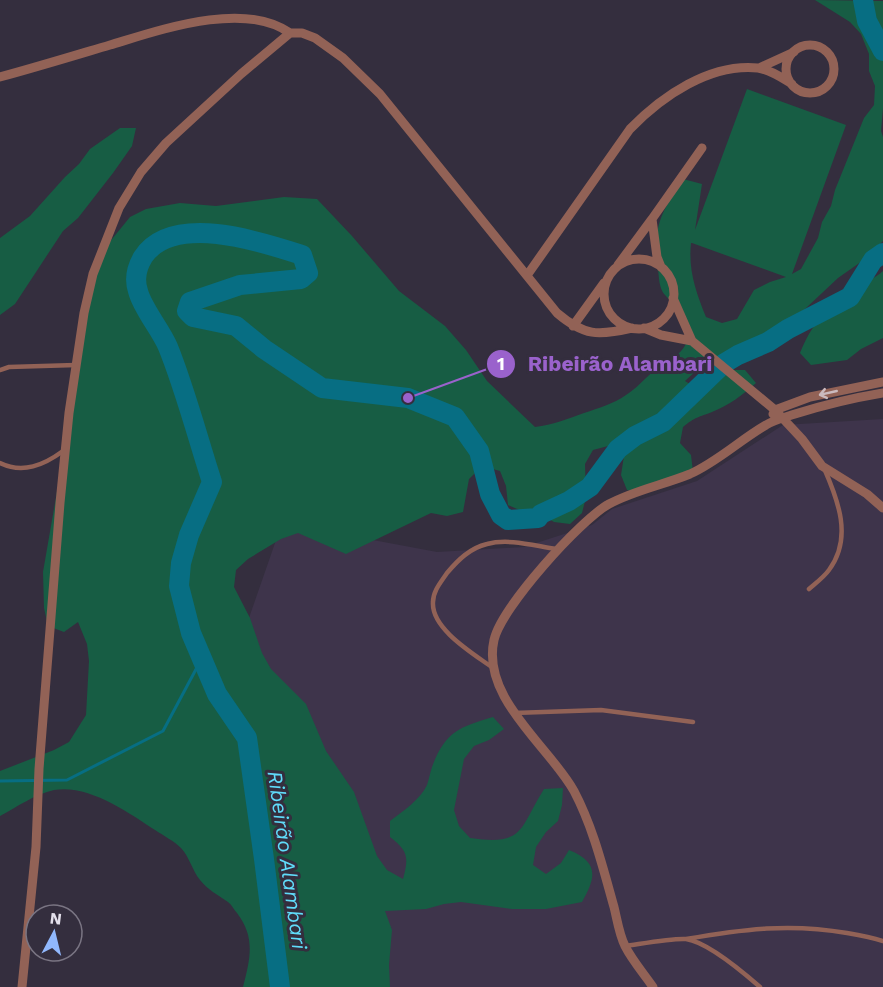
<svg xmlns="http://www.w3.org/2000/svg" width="883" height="987" font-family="'Work Sans',sans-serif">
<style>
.built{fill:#3e344b}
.green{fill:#175d44;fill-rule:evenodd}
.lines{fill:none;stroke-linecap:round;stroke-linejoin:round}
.stream{stroke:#076e83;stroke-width:3}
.river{stroke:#076e83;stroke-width:20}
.lane{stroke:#926256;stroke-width:4.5}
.street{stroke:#926256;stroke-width:9}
.oneway{stroke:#cbbabe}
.labels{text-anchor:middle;stroke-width:6;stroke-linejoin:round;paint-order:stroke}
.water-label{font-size:21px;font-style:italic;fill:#60dcfa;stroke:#342e3e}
.leader{fill:none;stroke:#9a62cc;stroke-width:2}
.callout-dot{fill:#9a62cc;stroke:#342e3e;stroke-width:2}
.mark-label{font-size:18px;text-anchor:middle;font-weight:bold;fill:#fff}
.callout-label{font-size:21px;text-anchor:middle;font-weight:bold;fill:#9a62cc;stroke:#342e3e;stroke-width:6;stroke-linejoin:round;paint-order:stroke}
</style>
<rect width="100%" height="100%" fill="#342e3e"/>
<path class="built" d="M 883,419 L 883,987 L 385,987 L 233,664 L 282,523 L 437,552 L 524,547 L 592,525 L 612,509 L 697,481 L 783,425 Z"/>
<path class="green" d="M 815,0 L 883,1 L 883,108 L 881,131 L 883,137 L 883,241 L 865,259 L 838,278 L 789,324 L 775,335 L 726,353 L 697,370 L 685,381 L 698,389 L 726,370 L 745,370 L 756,383 C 743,395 729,405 712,412 C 699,417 695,417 683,427 L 680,443 L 691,455 L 693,472 L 644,493 L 627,490 L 621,475 L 624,456 L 608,446 L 593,450 L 585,464 L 586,497 L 582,513 L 570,524 L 554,522 L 540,514 L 524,512 L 508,505 L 506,486 L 500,471 L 482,466 L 469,479 L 463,512 L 447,516 L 431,513 L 346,554 L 298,533 L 281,539 L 248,559 L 236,570 L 234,587 L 250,618 L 262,653 L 271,669 L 306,704 L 326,751 L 354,792 L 377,856 L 387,870 L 403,879 C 409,857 408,851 390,837 L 390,821 C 403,811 420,800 427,785 C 429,779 430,773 432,767 C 445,732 459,727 493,717 L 504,729 L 489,740 L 474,746 L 464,759 L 454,810 L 459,826 L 470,838 C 525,846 519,829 544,789 L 563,788 L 562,805 L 558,821 L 546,832 L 536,847 L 533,865 L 546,874 L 561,863 L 569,850 C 598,862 597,876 582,902 L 546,909 L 512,909 L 461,902 L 444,904 L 426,909 L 385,911 L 392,930 L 389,965 L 390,987 L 243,987 C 250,959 256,938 237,913 C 234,910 232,905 228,902 C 218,895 208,890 200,880 C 192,870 190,858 181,848 C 174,841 164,836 155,830 C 128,812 88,784 54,790 C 35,794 17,807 0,816 L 0,771 L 54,750 L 69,742 L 86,715 L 89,661 L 87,644 L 78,622 L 64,632 L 48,626 L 44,608 L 43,572 L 97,261 L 108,244 L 130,217 L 146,209 L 180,203 L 216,206 L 284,197 L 317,199 L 352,236 L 399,291 L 445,326 L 466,350 L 487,381 L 535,427 C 553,425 567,419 584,413 C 599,408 613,404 626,395 C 636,389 644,379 654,371 C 668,360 689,353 688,332 C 688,311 677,309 665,295 C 659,289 659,277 658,269 C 653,225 660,215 683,179 L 702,184 L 695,230 L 747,89 L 846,125 L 792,274 L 801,269 L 818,238 L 822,222 L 831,206 L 835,190 L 864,118 L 874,105 L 875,86 L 869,71 L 869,54 L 861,34 L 850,22 ZM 691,243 L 692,243 L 786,277 L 770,282 L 754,290 L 737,319 L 722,323 L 706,317 C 696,292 688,270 691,243 Z
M 120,128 L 136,128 L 132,146 L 113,173 L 78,218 L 63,231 L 15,304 L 0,315 L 0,238 L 30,216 L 65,177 L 79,164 L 90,149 Z
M 883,271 L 883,338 L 861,349 L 847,360 L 811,365 L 800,353 C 812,324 825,309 850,291 C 860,284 873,280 883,271 Z"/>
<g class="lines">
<path class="stream" d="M 0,781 L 67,780 L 163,731 L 202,658"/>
<path class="river" d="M 863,0 L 867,21 L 883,51
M 280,987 L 264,859 L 247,738 L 217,694 L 191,633 L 179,586 L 181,563 L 189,535 L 212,482 C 198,439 185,389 168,347 C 161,330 142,308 138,291 C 134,279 137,267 143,257 C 173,212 262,242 302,255 L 308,273 L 301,279 L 240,285 L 190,302 L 187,311 L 193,317 L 236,326 L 264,349 L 322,388 L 408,398 L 455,417 L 479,451 L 490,494 L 501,515 L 508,520 L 538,518 L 541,514 L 569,501 L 590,487 L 618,449 L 635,436 L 663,422 L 723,364 L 738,355 L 768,342 L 788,329 L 850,297 L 873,260 L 883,253"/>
<path class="lane" d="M 0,370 L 9,367 L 76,365
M 0,463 C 23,474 44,465 63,451
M 809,589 C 816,583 824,577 829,570 C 853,538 838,500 824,468
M 493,668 C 474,654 431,629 433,602 C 433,591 441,582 447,573 C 458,560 470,548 487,544 C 509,538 535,546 556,549
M 514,713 L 601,710 L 693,722
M 686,939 C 743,929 790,923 847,933 C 859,935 871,937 883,941
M 625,946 C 640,944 672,938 686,939 C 707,942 744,973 760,987"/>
<path class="street" d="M786 69a24 24 0 1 1 48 0a24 24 0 1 1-48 0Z
M 759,68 L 794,52
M 0,77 C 37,67 73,56 110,45 C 160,30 244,0 290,33
M604 294a35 35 0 1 1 70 0a35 35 0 1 1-70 0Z
M 618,265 L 652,219
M 661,267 L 657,257 L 652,219 L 702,148
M 528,274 L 630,129 C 662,96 710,63 758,68 C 771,70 782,78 792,84
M 673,298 L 692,341 L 775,410 L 802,439 L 822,466 L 867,494 L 883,508
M 573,326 L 604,283
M 644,328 L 661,335 L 692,341
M 773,414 L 775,410 L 810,397 L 883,382
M 22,987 L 36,847 L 39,769 L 60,503 L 69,413 L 84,313 L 93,274 L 119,208 L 141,172 L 166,143 L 241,74 L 290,33 L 302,33 L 315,38 L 343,58 L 380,94 L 557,313 C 584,336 598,336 632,328
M 653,987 C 644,974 632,960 625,946 C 619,934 617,919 614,907 C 603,868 593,827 574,791 C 549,746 481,698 494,640 C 501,608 580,520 609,504 C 635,490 663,485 690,474 C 717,462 740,440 766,425 C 774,420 786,417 795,414 C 824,405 853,398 883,393"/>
</g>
<defs><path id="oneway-shaft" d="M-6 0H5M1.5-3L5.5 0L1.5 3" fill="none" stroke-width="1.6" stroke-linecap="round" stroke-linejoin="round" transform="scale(1.5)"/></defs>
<use class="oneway" href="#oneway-shaft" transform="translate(828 393) rotate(167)"/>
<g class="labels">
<g class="water-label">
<text transform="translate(287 860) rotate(82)" y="7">Ribeirão Alambari</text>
</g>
</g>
<path class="leader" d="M408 398L501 364"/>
<g class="callout-dot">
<circle cx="408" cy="398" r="6"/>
<circle cx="501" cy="364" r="15"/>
</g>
<g class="mark-label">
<text x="501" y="370">1</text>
</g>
<g class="callout-label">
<text x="620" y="371">Ribeirão Alambari</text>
</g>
<g transform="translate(54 933) rotate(7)"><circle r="28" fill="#342e3e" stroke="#7a7583" stroke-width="1.5"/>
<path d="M0-4.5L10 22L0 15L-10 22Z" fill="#91b8fd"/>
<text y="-9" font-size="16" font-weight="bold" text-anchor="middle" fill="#e4e0eb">N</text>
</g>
</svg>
